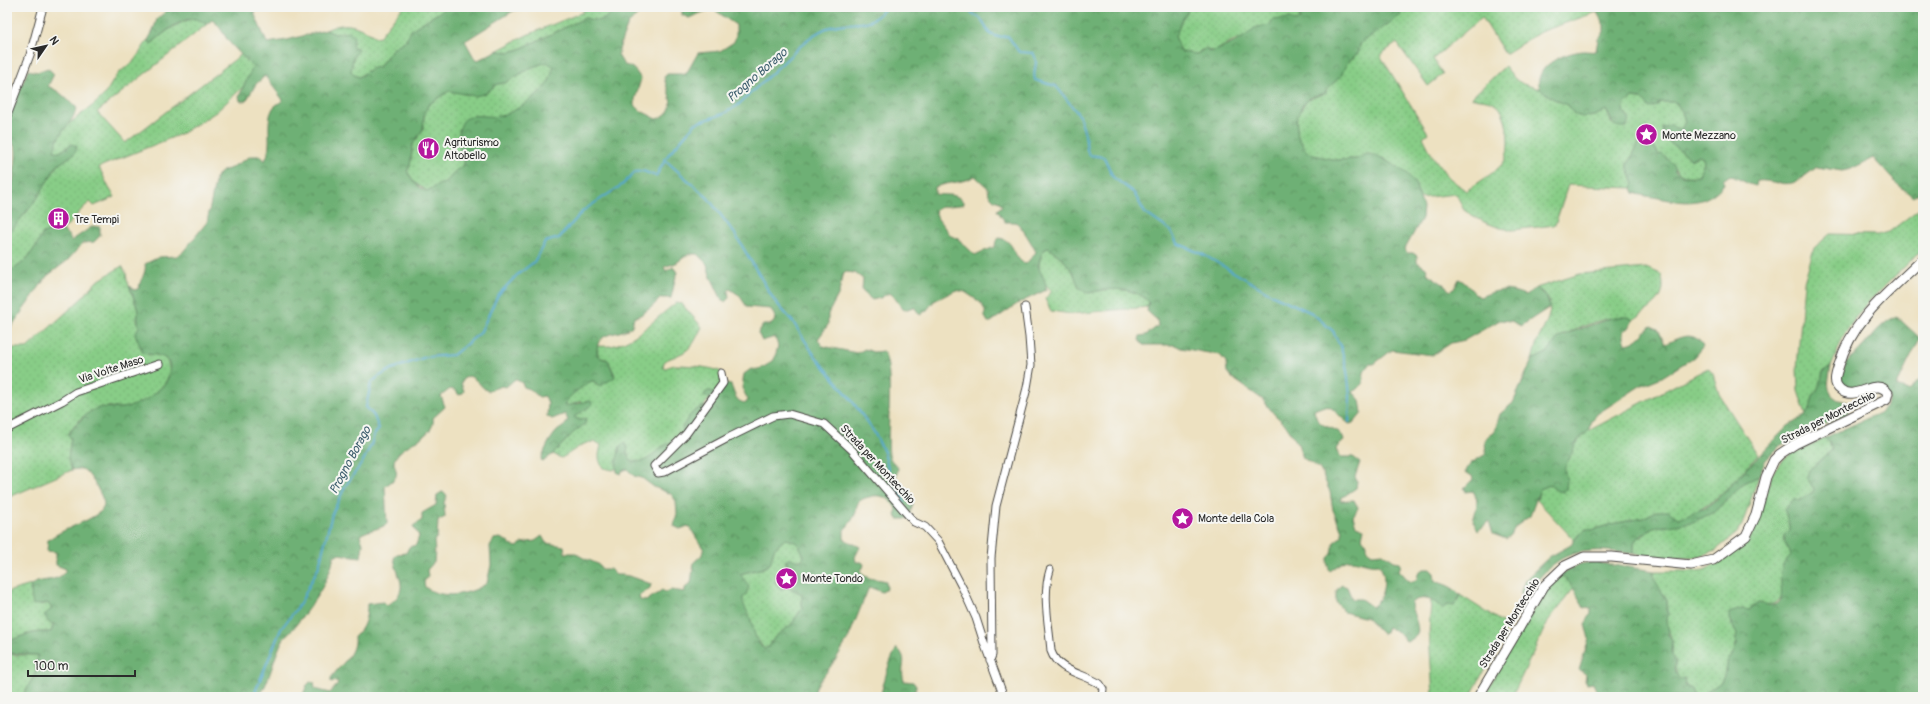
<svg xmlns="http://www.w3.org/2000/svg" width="1930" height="704" font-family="Pangolin,sans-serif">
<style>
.grass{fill:url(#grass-dots);stroke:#5a7c59}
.forest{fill:url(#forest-crowns);stroke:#4c6e50;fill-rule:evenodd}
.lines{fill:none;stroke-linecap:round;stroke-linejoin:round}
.stream{stroke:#55a8d0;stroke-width:2}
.minor-casing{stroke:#484642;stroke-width:9}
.tertiary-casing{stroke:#484642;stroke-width:11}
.minor{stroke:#fff;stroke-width:7}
.tertiary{stroke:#fff;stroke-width:9}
.labels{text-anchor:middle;stroke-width:4;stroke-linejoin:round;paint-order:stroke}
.poi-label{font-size:11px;fill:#2b2b2b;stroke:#f6f6f2;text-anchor:start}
.street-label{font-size:11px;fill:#2b2b2b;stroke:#f6f6f2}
.water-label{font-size:12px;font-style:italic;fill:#3c5d6d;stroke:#f6f6f2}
</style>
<defs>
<pattern id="grass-dots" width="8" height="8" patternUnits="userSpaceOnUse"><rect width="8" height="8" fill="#88cd87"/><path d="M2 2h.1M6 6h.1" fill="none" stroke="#76b075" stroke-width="1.8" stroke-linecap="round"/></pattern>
<pattern id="forest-crowns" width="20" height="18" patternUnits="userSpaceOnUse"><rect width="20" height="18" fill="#6eb074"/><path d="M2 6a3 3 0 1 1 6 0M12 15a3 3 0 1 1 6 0" fill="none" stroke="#5b8f5f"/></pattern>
</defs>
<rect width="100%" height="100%" fill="#f6f6f2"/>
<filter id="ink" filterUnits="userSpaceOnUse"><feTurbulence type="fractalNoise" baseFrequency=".025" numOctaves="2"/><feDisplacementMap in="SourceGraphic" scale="8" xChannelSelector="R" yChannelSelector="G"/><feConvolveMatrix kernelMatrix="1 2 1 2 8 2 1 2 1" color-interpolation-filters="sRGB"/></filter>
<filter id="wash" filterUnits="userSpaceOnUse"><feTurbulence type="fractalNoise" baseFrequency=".012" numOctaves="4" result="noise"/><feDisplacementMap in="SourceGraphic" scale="16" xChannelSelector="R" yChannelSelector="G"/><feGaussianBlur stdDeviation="0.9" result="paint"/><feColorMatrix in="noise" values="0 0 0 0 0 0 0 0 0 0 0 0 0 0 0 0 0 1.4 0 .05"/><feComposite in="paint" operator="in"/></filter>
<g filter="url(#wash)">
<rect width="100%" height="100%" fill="#ede1c1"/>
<path class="grass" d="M 403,7 L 448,7 L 412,29 L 405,41 L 393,48 L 379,67 L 372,68 L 359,77 L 354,75 L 351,71 L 353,58 L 358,49 L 352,46 L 352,42 L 342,32 L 335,34 L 326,30 C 348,19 359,27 378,38 Z
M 583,7 L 616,7 C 604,21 603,23 585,18 L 520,49 L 510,52 L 496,51 L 527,35 L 583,12 Z
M 1188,7 L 1303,7 L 1300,9 L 1300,20 L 1259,27 L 1241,39 L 1235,40 L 1215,51 L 1201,50 L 1197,54 L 1181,52 L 1175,36 C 1178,31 1180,25 1182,20 C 1185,15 1188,13 1188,7 Z
M 1399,7 L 1594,7 L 1597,12 L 1540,32 L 1505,54 L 1482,17 L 1433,59 L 1443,74 L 1428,86 L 1397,43 L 1380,55 L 1428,133 L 1423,137 L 1432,155 L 1447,176 L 1466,191 C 1477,183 1495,173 1503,163 C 1512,152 1508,114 1497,105 C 1490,99 1480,99 1471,98 L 1505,66 L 1515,79 L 1523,84 L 1540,89 L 1552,98 L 1569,106 L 1574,114 L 1582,117 L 1595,116 L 1606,110 L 1612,124 L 1629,119 L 1623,110 L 1624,104 L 1632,98 L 1660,102 L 1675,102 L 1682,111 L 1685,122 L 1681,129 L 1675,128 L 1671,124 L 1662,128 L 1664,139 C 1674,145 1682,153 1692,159 L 1699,156 L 1703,158 L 1704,163 L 1699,175 C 1687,178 1677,176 1673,164 L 1658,155 L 1656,149 L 1643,142 L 1639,143 L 1628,164 L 1628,169 L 1634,183 L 1632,188 L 1568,185 L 1555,225 L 1512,230 L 1500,228 L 1484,222 L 1465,211 L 1456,194 L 1420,198 L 1415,184 L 1396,166 L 1392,165 L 1385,159 L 1367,154 L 1356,159 L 1336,160 L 1314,155 L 1307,152 L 1298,137 L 1296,120 L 1306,100 L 1326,93 L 1326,90 L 1341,76 L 1347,63 L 1359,52 L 1360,44 L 1399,11 Z
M 197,18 L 201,19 L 206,25 L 97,112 L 125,143 L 242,54 L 253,67 L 244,86 L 216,112 L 181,134 L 99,167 L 109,188 L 115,197 L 94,206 L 90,202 L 84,207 L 63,230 L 43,233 C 35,249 25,266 7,272 L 7,236 L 10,230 L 27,212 L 58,165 L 75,153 L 72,144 L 60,152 L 54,151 C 60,121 85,116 104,95 C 109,89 112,81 117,75 C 121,70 127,67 132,63 C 138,56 143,47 148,40 L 152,43 C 166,31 179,21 197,18 Z
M 547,62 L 551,63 L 554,67 C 552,71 551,77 549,81 C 542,93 512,116 498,117 C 486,118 476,113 465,120 L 461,153 L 465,158 L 464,165 L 454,172 L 449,180 L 427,191 L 415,183 L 407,171 L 410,166 L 413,144 L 423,129 L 424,116 L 428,105 L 448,91 L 485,94 L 497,84 L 505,83 L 532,67 Z
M 1923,206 L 1923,249 L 1867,303 L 1856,317 L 1844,335 L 1831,367 L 1823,372 L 1820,385 L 1813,396 L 1810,409 L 1806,415 L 1798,391 L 1797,368 L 1804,282 L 1814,248 L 1830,234 L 1878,235 L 1889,232 Z
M 1049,248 L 1063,259 L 1073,272 L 1080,288 L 1089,293 C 1109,288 1134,286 1149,302 L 1148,307 L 1071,314 L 1051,311 L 1045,299 L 1052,291 C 1038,279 1035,264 1045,249 Z
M 122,266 L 126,273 L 127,280 L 138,310 L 137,321 L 148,355 C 156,354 163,354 167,361 C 179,383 142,406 123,408 C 118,409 112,406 107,407 C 101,408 90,413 84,416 C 78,420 73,429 68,434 L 71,438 C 69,448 67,460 72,470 L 7,498 L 7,350 L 11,348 L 27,348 L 83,297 L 96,282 Z
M 1646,268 L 1661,274 C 1669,300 1652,307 1633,320 C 1616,310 1580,328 1563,335 L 1557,339 L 1547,353 L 1532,360 C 1534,354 1535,347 1537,342 C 1545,324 1562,301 1536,288 L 1580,274 Z
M 676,303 L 682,304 L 702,327 C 695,340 693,349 678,355 C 673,358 668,358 664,362 L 663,368 C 668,368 671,365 676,365 C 687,365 715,367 723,373 L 722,383 L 684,431 L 684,435 C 677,439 669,443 662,447 C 650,456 647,465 630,460 L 627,452 L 628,448 L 619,451 L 617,468 L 613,470 L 603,468 C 597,458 599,455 601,445 C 588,435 573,453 561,458 L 553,454 L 574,432 L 585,424 L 584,418 L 579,420 L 574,417 L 577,414 L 581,401 L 568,406 L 564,406 C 568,395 582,387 591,381 L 594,381 L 597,386 L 615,375 L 608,360 L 599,357 L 596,346 C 602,346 610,347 615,345 C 640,338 656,317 676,303 Z
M 1708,368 L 1713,374 L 1719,394 L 1758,455 C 1734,480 1714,509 1678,518 L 1671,514 L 1657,511 L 1643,518 L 1612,524 L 1592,530 L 1586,529 L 1579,534 L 1574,540 L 1537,500 L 1540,489 L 1550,485 L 1553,488 L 1567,480 L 1564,469 L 1578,440 L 1588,431 Z
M 1824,438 L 1829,441 L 1832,450 L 1809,470 L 1807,478 L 1814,489 L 1813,492 L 1799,501 L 1794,499 L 1784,508 L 1790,527 L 1790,530 L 1784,538 L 1791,556 L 1783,565 C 1783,586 1788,611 1758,603 L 1750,610 L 1742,609 L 1729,619 L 1737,634 L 1734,652 L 1728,660 L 1726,672 L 1721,682 L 1703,695 L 1694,697 L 1685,685 L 1686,682 L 1684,678 L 1679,678 C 1675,670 1673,661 1671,652 C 1670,648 1673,644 1672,640 C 1670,633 1666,627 1667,619 C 1667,615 1668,605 1667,601 C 1665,592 1650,584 1655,571 L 1696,571 L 1704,570 L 1723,561 L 1746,542 L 1754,531 L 1772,474 L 1780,463 L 1788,456 Z
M 1759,476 L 1742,525 L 1737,533 L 1716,550 L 1695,558 L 1657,558 L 1634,554 L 1634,543 L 1636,539 L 1643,536 L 1647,530 L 1714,512 L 1744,483 Z
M 785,539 C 797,540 800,546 804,556 L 802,560 L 785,561 L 789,568 L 787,587 L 802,594 L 802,608 L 792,624 L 774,638 L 769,647 L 764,649 L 753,633 L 751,620 L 742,605 L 740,574 L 763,568 L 770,564 L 774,549 Z
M 1560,574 L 1567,579 L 1574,588 L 1548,621 L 1512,697 L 1484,697 L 1519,632 L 1552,582 Z
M 31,585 L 30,590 L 41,605 L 48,603 C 55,612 55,621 51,632 C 34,631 21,635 7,643 L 7,592 Z
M 1460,595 L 1508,626 L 1470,697 L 1433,697 L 1429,634 L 1431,600 L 1447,605 L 1457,602 Z
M 7,653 L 15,655 L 38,655 L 35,674 L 22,697 L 7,697 Z"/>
<path class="forest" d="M 171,7 L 255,7 L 255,15 L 267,43 L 287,40 L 326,30 L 335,34 L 350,32 L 354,37 L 352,46 L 358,49 L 353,58 L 351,71 L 354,75 L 359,77 L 372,68 L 379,67 L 393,48 L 405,41 L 412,29 L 448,7 L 526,7 L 513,11 L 465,41 L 476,61 L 496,51 L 510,52 L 520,49 L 585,18 C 603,23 604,21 616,7 L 647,7 L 628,24 L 621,42 L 618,55 L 624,65 C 633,66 636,71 641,79 L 635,99 L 635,105 L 641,111 L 657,119 C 680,110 668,95 664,77 L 667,74 L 686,74 L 698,53 L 720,51 L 734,42 L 736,35 L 736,25 C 709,8 720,5 689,18 L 682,15 L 682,7 L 1188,7 C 1188,13 1185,15 1182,20 C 1180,25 1178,31 1175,36 L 1181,52 L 1197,54 L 1206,48 L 1209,52 C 1219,51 1249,36 1254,28 L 1270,25 L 1273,20 L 1290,18 L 1294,21 L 1300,20 L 1300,9 L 1303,7 L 1399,7 L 1401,15 L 1360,44 L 1359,52 L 1347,63 L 1341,76 L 1326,90 L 1326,93 L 1311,97 L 1303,104 L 1296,120 L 1298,137 L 1307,152 L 1314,155 L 1336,160 L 1356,159 L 1367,154 L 1378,156 L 1407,173 L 1415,184 L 1423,207 L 1422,218 L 1405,249 L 1407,253 L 1413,253 L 1417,256 L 1417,262 L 1426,268 L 1428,274 L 1446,286 L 1449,291 L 1454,289 L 1459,279 C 1469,284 1471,292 1480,297 C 1497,290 1505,287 1525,295 L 1536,288 L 1546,296 L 1550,307 L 1521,326 L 1511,321 L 1500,320 L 1465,340 L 1451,343 L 1433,355 L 1392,350 L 1374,364 L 1370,364 L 1364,372 L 1363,384 L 1353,392 L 1360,400 L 1362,413 L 1354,423 L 1349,424 L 1330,407 L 1324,406 L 1314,410 C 1318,434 1340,422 1344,441 L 1337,447 L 1336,450 L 1341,457 L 1353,457 L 1360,462 L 1355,477 L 1357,481 L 1356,488 L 1340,499 L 1341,501 L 1354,500 L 1358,508 L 1353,516 L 1356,526 L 1364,529 L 1362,538 L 1367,544 L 1367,550 L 1372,554 L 1383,553 L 1394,561 L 1400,562 L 1401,565 L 1399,570 L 1409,581 L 1413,582 L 1417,579 L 1418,574 L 1424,569 L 1430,569 L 1434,573 L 1435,581 C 1444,584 1454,587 1460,595 L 1454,606 L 1447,605 L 1442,609 C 1435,599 1420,595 1411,603 C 1411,612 1423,630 1415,637 C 1413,639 1409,640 1406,641 L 1400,634 L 1388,627 L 1387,631 L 1382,634 L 1367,618 L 1344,612 L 1336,602 C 1336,595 1335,589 1342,585 L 1347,587 L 1352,599 L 1361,599 L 1372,607 C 1384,599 1388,576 1379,564 C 1368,566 1360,560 1350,560 C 1344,560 1336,567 1330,571 C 1327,564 1325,559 1332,554 L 1334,542 L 1342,536 L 1342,531 L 1333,510 L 1330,492 L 1322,473 L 1319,468 L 1303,458 L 1298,444 L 1285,424 L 1274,414 L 1262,399 L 1231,377 L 1227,372 L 1226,362 L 1220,355 L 1181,348 L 1175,345 L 1143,345 L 1139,340 L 1140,336 L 1146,335 L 1158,326 L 1157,320 L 1147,311 L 1149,302 C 1134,286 1108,288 1089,293 L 1079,288 L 1073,272 L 1063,259 L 1049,248 L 1045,249 C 1030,272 1047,272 1046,290 L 1017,304 L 991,322 L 988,322 L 985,317 L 985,310 L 980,302 L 965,292 L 956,290 L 934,301 L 927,310 L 920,315 L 914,307 L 904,310 C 898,305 895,295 889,293 L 880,298 L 872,300 L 862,291 L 863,279 L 855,273 L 846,272 L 842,276 L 839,293 L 828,314 L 828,325 L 818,339 L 822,346 L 857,353 L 865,349 L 873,352 L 883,351 C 895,369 886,432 889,455 C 890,461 895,463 898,468 L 896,477 L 897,484 L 904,488 L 913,504 L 909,517 L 905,519 L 898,519 L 895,515 L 897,511 C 892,499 882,493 869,497 C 865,498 861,499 858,503 C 856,506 857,508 856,512 C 854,518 849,525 844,530 L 844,539 L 860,547 L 855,557 L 856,562 L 862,562 L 864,564 L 863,568 L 860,570 C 865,581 877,578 886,581 L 887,589 L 882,592 L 869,587 L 848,639 L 836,659 L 817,685 L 815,689 L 817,697 L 302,697 L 307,685 L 310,682 L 314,682 L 315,689 L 330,693 L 338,684 L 337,681 L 331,682 L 331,678 C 340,665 356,654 354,637 C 365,628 367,617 367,604 L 383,602 L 387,606 C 411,589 398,581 394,558 L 397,554 L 406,553 L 409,547 L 416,545 L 419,536 L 413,526 L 422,520 L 422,513 L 436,505 L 437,495 L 442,492 L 445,493 L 447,496 L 444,502 L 445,517 L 438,521 L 437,537 L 434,541 C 435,548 435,555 434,562 L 427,570 L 428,576 L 424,582 L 425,587 C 441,600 471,595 487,583 L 491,565 L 490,546 L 494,539 L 500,538 L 509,542 L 510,545 L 518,547 L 521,543 L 535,541 L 542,536 L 546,543 L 564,546 L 565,553 L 576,553 C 584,561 597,560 602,569 L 610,569 L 616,575 C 629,574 640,580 651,584 L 650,588 L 639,596 L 640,600 L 646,601 L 662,590 L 665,592 L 671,590 L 685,592 L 685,588 L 691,583 L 694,562 L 701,556 L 704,550 L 689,526 L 680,529 L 674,526 L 677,513 L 676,501 L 671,494 L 654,487 L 642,478 L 634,476 L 627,469 L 622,471 L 621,474 L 617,472 L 616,464 L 620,446 L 624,443 L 628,448 L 627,452 L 630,460 C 647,465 650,456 662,447 C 669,443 677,439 684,435 L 682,428 C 689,415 693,408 709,406 L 710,397 L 704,397 L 705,393 L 708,391 L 715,392 L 722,383 L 731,385 C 735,394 735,402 746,403 L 748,400 L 742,388 L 744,374 L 751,369 C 760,371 767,365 774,360 L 778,346 L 775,337 L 762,341 L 758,333 L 763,325 L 770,325 L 774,322 L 775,317 L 771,309 L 747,307 L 739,295 L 730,289 L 728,291 L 729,298 L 725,302 L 722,300 L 710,275 L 707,264 L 697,254 L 689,254 L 676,263 L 664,267 L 666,271 L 673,267 L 677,272 L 671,298 L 661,298 C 655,304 650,309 642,314 C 640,316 636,316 634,318 C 632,321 634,324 631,327 C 619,336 596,330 597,352 C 598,358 603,359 608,360 L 615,377 L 599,387 L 594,381 L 591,381 C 582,387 568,396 564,405 C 572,407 582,401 591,401 L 592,405 L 574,417 L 579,420 L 586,419 L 585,424 L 574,432 L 553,454 L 544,461 L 541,460 C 544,451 550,438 557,431 C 562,427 565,427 568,420 L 565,414 L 552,419 L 547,416 L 548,403 L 545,396 L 539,397 L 530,389 L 524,387 L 522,383 L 515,379 L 506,387 L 501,386 L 488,391 C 481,388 479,380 469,376 L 463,379 L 461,383 L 464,391 L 462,394 L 459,395 L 454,390 L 450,389 L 441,396 L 445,407 L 433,418 C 436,435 410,442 401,451 C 386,465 401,468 395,478 C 393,481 388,484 385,486 L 387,524 C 379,530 369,529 360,535 L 363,544 L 361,557 L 338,554 L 334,556 C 327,586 314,601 296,625 C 293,630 287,633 284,638 C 273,657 271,679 259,697 L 22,697 L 35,674 L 38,655 L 7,653 L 7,643 C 21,635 34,631 51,632 L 54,624 L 49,623 L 44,615 L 52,609 L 48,603 L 33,605 C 32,601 30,588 31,585 C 42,577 60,584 66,569 L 56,565 L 56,552 L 47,551 L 48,540 C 64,528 84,524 100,512 C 102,511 103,507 104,504 C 103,496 89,471 82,469 C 79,469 75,469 72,470 L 68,459 L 71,438 L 68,435 C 76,425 85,412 98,408 C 106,406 114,409 122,408 C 139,407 169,388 170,371 C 171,353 154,356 143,353 L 135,334 L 139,327 C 137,321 138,317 138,311 C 137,306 132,293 130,286 L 135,290 L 139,288 C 140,280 147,272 145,264 L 159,257 L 177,256 L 183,252 L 207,222 L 216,177 L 224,170 L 229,169 L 251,156 L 261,156 L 265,161 C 274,144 264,123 273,108 C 275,105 280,103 283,100 L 265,76 L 256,84 L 246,101 L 240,101 L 239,96 L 253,67 L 229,42 L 218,25 L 212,20 L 206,25 C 191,7 164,33 151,44 L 148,40 L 153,31 L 157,19 ZM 547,62 L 554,67 C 552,71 551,77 549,81 C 542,94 514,113 500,116 C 487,119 465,108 460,128 C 458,133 458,144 460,149 C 462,156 465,157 464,165 L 454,172 L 448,180 L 427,191 C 417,189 412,179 407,171 L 410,166 L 413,144 L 423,129 L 424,116 L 428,105 L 449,91 L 474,96 L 485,94 L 497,84 L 505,83 L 532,67 ZM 975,176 L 988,188 L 989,195 L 994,200 L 1000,202 L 1002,206 L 997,210 L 1005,222 C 1008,222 1012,222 1015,222 C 1021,224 1033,246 1036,252 L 1026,264 C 1012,259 1016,240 999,238 L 996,241 L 995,246 C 988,251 982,251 975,255 L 957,238 L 951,236 L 938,219 L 935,211 C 941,204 955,207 964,204 C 959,192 946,196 935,194 L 935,187 C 948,182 964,183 975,176 ZM 785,539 C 797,540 800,546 804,556 L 802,560 L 798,561 L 791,558 L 785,561 L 789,568 L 778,571 L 775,582 L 780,590 L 787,587 L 802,594 L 802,608 L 792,624 L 774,638 L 769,647 L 764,649 C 754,639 755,633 751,621 C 749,611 742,607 743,597 L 746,595 L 749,586 L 740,574 L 763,568 L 770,564 L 774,549 Z
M 1594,7 L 1923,7 L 1923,190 L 1913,197 L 1895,182 L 1873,158 L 1851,169 L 1842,171 L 1817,167 C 1810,172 1803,178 1795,182 C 1784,187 1769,179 1757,181 L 1756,186 L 1749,184 L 1730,175 L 1723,180 L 1724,184 C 1705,207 1684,203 1659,198 C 1650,196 1642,196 1634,193 L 1632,188 L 1634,183 L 1628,169 L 1628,164 L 1639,143 C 1648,140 1656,147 1658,155 L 1662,154 L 1673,164 L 1675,171 L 1681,175 L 1693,177 L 1699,175 L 1704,163 L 1703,158 L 1699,156 L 1692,159 C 1682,153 1674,145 1664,139 L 1662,128 L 1671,124 L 1675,128 L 1681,129 L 1685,122 L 1682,111 L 1675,102 L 1660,102 L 1657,106 L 1649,108 L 1643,99 L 1632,98 L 1624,104 L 1623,110 L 1629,119 L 1627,127 C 1610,128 1614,122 1606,110 L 1595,116 L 1582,117 L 1574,114 L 1569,106 L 1552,98 L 1540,89 C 1532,66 1565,52 1584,51 C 1589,51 1592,52 1596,51 L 1598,39 L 1604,32 L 1604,25 Z
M 48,68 L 54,74 L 48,86 L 59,92 L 77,108 C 71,127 58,130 54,151 L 60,152 L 72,144 L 77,146 L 75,153 L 58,165 L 54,170 L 38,197 L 7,236 L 7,190 L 13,183 L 16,158 L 16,150 L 9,135 L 7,122 L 28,70 L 37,72 Z
M 93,226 L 100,227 L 100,236 L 94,242 L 83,243 L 67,261 L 47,276 L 7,333 L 7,272 C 25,266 35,249 43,233 L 63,230 L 70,237 L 71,241 Z
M 1896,316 L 1920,338 L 1896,387 L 1908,391 L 1923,377 L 1923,697 L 1700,697 L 1721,682 L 1726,672 L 1728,660 L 1734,652 L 1737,634 L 1729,619 L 1729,613 L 1742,609 L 1750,610 L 1752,606 L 1759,603 C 1796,614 1774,581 1783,565 C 1784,562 1789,559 1791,556 L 1785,543 L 1785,535 L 1790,530 L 1790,527 L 1784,508 L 1794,499 L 1799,501 L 1813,492 L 1814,489 L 1807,478 L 1809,470 L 1832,450 L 1829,441 L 1824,438 L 1879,413 L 1885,408 L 1890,397 L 1868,385 L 1843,388 L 1840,383 L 1846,362 C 1867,347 1873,328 1896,316 Z
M 1614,317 L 1628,317 L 1633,320 L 1629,328 L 1624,331 L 1624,337 L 1626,344 C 1640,342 1642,333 1651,326 L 1658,329 L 1665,344 C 1678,338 1694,329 1703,346 L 1694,357 L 1662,377 L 1640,386 L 1597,414 L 1592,421 L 1588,431 L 1578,440 L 1564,469 L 1567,480 L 1566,490 L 1564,492 L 1557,491 L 1550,485 L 1540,489 L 1530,516 L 1515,527 L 1511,535 L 1506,539 L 1493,534 L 1489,521 L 1478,531 L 1473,521 C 1476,509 1480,502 1473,491 L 1466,492 L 1464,488 L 1473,479 L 1472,476 L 1465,472 L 1471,463 L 1486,454 L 1485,441 L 1487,437 L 1494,433 L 1500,414 L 1513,403 L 1532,360 L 1547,353 L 1557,339 L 1563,335 Z
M 1831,367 C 1827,385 1825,398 1847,402 L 1848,413 L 1781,445 L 1765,461 L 1759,476 L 1744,483 L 1714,512 L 1693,522 L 1664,527 C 1651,523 1646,535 1636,539 L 1634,543 L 1634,554 C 1575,545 1553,552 1521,604 L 1521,591 L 1525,580 L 1549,557 L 1571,545 L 1579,534 L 1586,529 L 1592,530 L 1612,524 L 1643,518 L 1657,511 L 1668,511 L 1678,518 L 1705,508 L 1718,498 L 1779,435 L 1788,426 L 1805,416 L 1810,409 L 1813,396 L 1820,385 L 1823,372 Z
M 1592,562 L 1655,571 L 1653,575 L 1655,580 L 1667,601 L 1667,610 L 1668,614 L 1667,620 L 1669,635 L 1672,641 L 1671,652 L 1676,662 L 1674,669 L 1679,678 L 1684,678 L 1686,682 L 1685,685 L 1691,689 L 1694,697 L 1595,697 L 1597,692 L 1593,683 L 1587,684 L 1585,681 L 1586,674 L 1579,670 L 1589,639 L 1585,624 L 1591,614 L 1591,609 L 1584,608 C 1577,596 1573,583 1560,574 L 1580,564 Z
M 897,648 C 910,660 899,667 904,681 L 913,682 L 916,686 L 915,694 L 913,697 L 880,697 C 885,680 888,662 897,648 Z"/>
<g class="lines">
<path class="stream" d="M 962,7 L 980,18 L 990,34 L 998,37 L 1008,36 L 1019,52 L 1033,53 C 1040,62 1032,70 1035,80 L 1056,86 L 1079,115 L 1085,134 L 1087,150 L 1089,155 L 1104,157 L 1113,177 L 1134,193 L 1145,213 L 1171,231 L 1177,243 L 1204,255 L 1273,295 L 1312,313 L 1333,331 L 1341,348 L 1347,371 L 1350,395 L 1349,422
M 664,159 L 708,198 L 735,234 L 774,300 L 793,322 L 813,353 L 850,398 L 874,432 L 884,452 L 891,479 L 905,502
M 253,697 L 281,629 L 300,604 L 319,566 L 332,514 L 346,485 L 362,463 L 371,445 L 374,435 L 379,429 L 374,416 L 366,407 L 371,383 L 378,377 L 392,369 L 426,357 L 453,355 L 480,333 L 498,295 L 517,275 L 534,262 L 545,242 L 559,238 L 584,210 L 622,185 L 635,172 L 643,171 L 656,176 L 668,155 L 696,123 L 723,114 L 737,106 L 808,39 C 815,34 822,29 830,27 C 854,19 868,31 886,7"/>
</g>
</g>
<g filter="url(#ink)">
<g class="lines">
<defs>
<path id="minor" d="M 7,116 L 30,55 L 43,7
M 721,373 L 723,383 L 686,434 L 654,466 L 658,473 L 664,472 L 730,437 L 773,416 L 789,414 L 824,424 L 852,450 L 914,522 L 925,527 L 938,541 L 963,589 L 976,618 L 984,643 L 1004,697
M 7,429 L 62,401 L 76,392 L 159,364
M 1050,570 C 1042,595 1049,625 1051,651 C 1058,672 1083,673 1100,684 L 1103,689 L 1102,697
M 990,660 L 992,655 L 991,558 L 996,506 L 1027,388 L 1031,365 L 1029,337 L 1025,307"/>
<path id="tertiary" d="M 1478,697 L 1544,586 L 1565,566 L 1584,557 L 1612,557 L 1691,565 L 1713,560 L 1746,536 L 1756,515 L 1766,477 L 1774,460 L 1780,454 L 1795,444 L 1886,400 L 1888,393 C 1876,376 1855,402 1841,390 C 1832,384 1836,374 1839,365 C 1853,318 1889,292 1923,259"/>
</defs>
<use href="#minor" class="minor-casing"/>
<use href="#tertiary" class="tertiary-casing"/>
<use href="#minor" class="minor"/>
<use href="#tertiary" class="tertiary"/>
</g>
</g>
<defs>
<symbol id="sight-disc" viewBox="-11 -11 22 22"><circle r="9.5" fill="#b5179e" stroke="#f6f6f2"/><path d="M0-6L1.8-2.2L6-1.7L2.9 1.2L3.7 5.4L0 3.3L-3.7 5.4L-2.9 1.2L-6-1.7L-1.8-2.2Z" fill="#fff"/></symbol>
<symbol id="restaurant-disc" viewBox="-11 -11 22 22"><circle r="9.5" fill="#b5179e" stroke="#f6f6f2"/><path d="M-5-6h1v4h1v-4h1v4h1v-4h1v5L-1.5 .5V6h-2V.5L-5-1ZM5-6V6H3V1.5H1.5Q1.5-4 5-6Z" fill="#fff"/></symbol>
<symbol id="building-disc" viewBox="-11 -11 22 22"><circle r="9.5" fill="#b5179e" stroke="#f6f6f2"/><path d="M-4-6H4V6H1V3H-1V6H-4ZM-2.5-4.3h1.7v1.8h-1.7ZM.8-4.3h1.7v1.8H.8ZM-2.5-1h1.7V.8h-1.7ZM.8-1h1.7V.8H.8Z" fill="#fff"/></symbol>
</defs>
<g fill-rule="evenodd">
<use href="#sight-disc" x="1634" y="122" width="25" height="25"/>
<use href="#restaurant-disc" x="416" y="136" width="25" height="25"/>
<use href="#building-disc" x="46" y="206" width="25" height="25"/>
<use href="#sight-disc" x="1170" y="506" width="25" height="25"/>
<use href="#sight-disc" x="774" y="566" width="25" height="25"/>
</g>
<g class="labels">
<g class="poi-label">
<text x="1662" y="139">Monte Mezzano</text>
<text x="444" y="146">Agriturismo<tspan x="444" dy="13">Altobello</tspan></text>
<text x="74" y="223">Tre Tempi</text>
<text x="1198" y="522">Monte della Cola</text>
<text x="802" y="582">Monte Tondo</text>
</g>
<g class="street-label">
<text transform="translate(111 369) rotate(-18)" y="4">Via Volte Maso</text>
<text transform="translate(1828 417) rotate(-27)" y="4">Strada per Montecchio</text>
<text transform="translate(878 464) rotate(47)" y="4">Strada per Montecchio</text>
<text transform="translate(1509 623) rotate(-58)" y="4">Strada per Montecchio</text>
</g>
<g class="water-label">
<text transform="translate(757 75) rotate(-41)" y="4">Progno Borago</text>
<text transform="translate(350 460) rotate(-62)" y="4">Progno Borago</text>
</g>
</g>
<rect width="1930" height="704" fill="none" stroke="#f6f6f2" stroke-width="24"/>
<g transform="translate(46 46) rotate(56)" stroke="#f6f6f2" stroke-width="3" paint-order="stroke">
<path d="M0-3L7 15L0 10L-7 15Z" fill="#2b2b2b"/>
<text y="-6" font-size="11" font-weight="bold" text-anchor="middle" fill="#2b2b2b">N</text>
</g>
<path d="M28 670v6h107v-6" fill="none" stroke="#2b2b2b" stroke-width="2"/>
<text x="34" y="670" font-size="12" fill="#2b2b2b" stroke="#f6f6f2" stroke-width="3" paint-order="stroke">100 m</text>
</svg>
